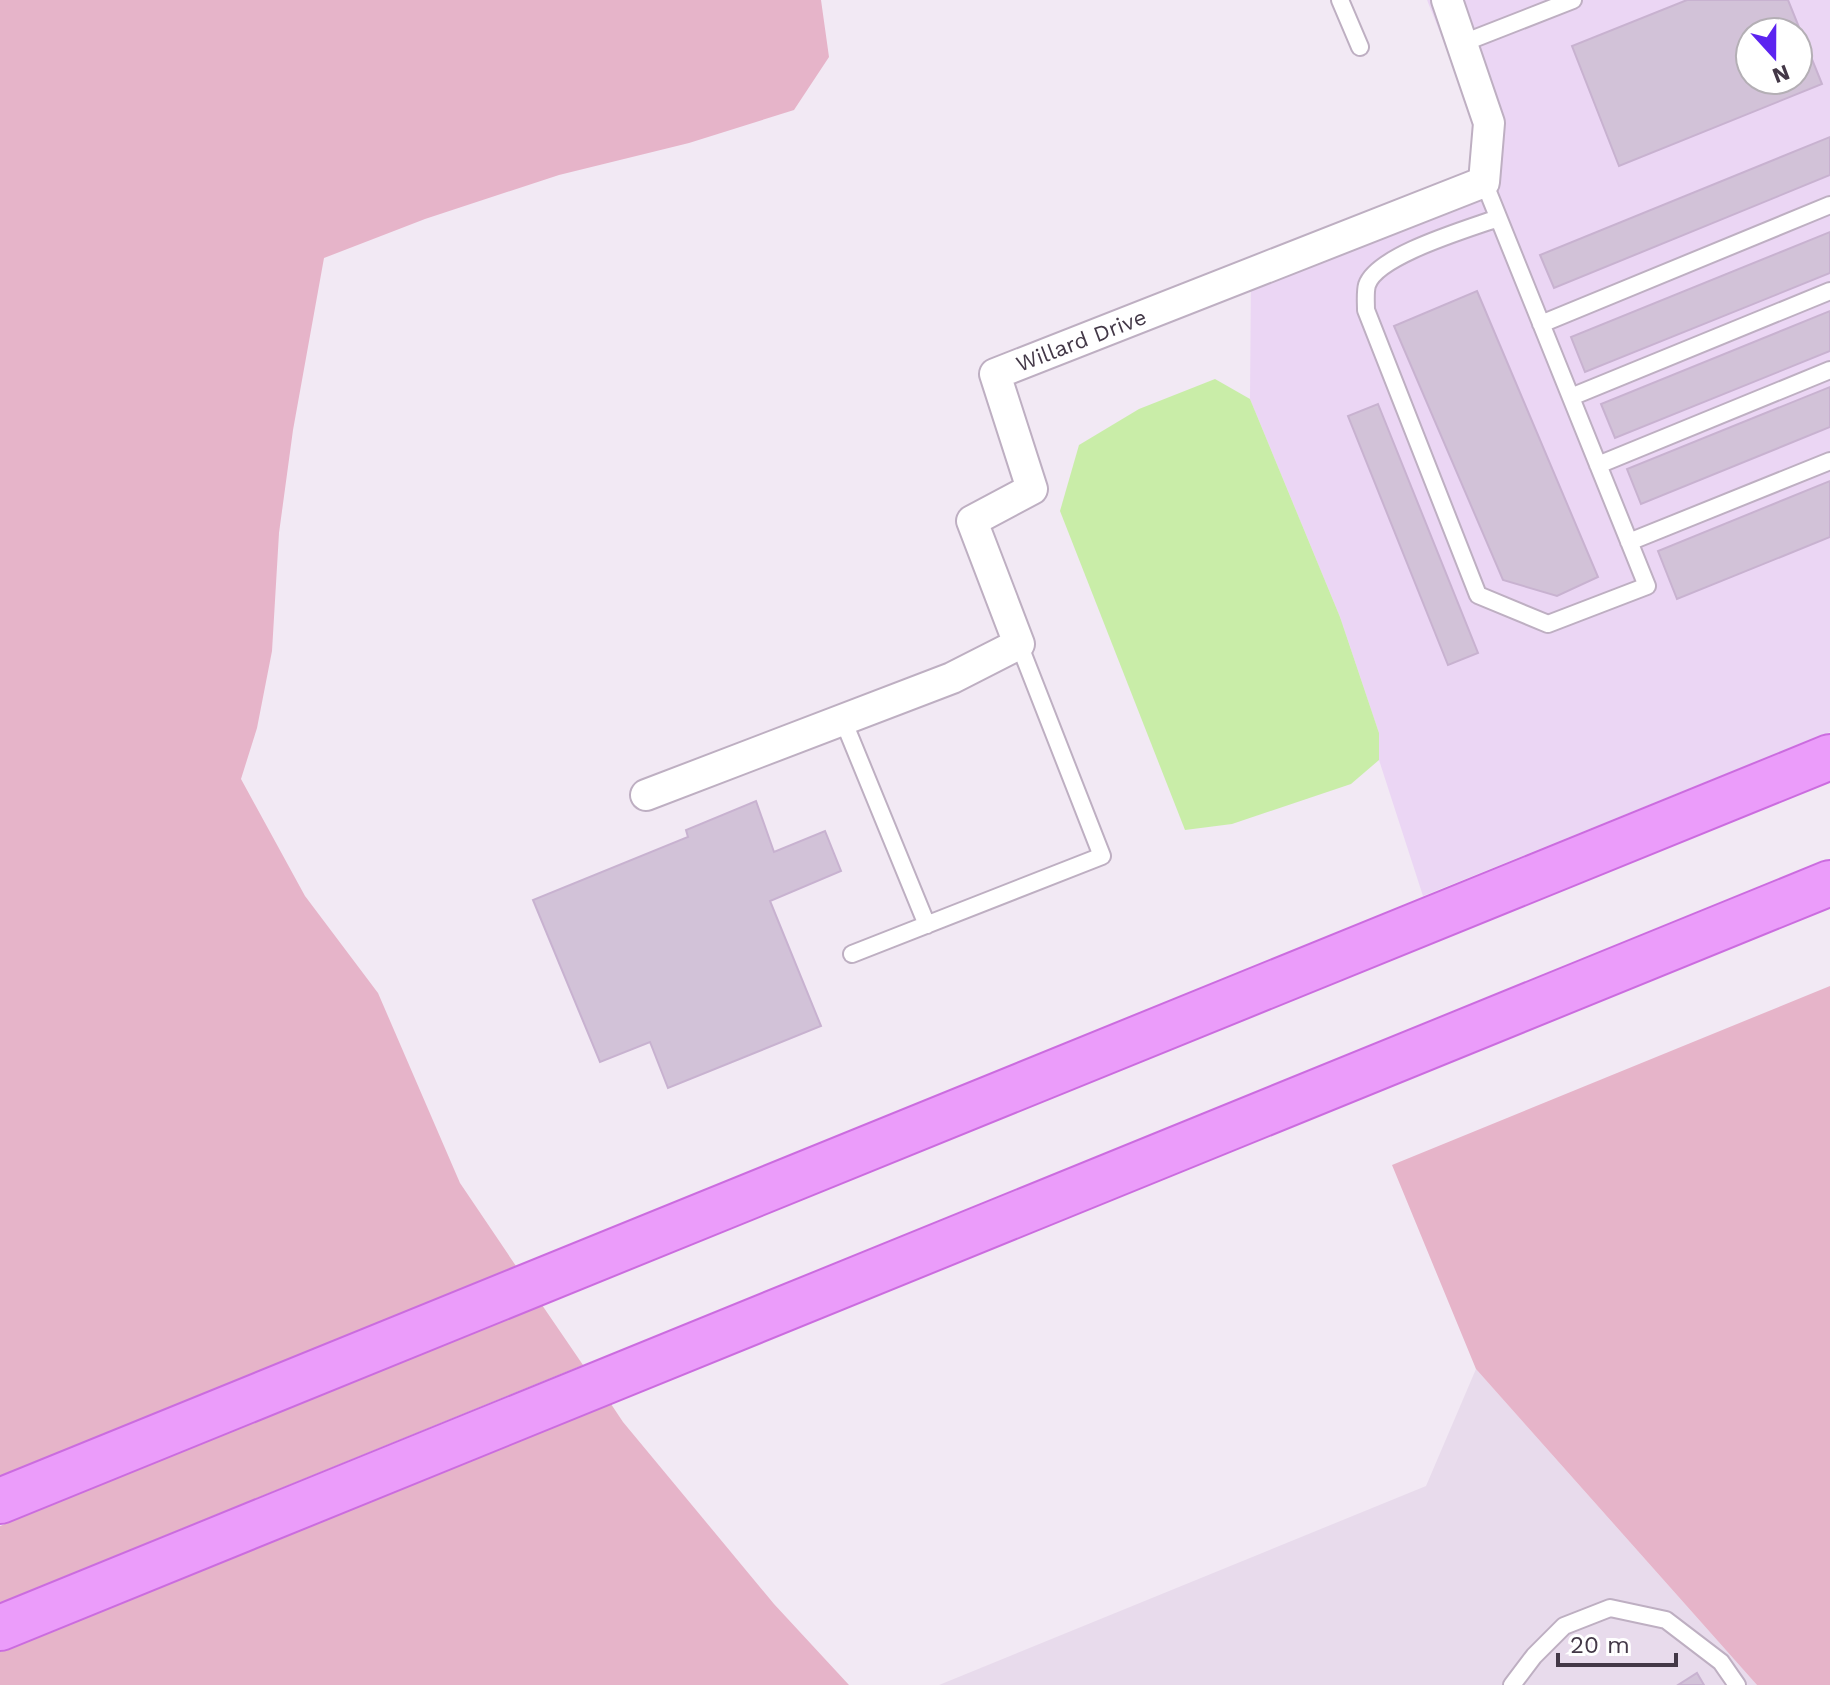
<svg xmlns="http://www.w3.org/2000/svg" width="1830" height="1685" font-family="'Work Sans',sans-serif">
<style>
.residential{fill:#e8dbec}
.commercial{fill:#ebd6f4;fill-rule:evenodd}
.green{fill:#e6b4c9}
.water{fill:#c9eda8}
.building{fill:#d2c2d8;stroke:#c8b2d0;stroke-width:2;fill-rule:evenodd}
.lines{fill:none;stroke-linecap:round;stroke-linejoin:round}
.service-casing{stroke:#beafc2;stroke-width:20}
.minor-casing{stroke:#beafc2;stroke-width:34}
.primary-casing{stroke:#cb6cdf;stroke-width:48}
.service{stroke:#fff;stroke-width:16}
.minor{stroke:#fff;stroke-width:30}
.primary{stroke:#eb9cfa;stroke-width:44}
.labels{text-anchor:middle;stroke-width:7;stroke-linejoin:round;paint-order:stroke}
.street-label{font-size:22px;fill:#433847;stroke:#fff}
</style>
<rect width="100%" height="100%" fill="#f2e9f4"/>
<path class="residential" d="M 1476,1369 L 1757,1685 L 939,1685 L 1426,1486 Z"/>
<path class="commercial" d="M 1427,0 L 1830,0 L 1830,732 L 1423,896 L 1379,760 L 1379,733 L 1340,617 L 1250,399 L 1251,270 L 1494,168 ZM 1750,32 L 1798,32 L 1798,80 L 1750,80 Z"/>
<path class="green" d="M 0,0 L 821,0 L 829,57 L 794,110 L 689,143 L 559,175 L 425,219 L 324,258 L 293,430 L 279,533 L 272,651 L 257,728 L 241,779 L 305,896 L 378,993 L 460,1183 L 516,1266 L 0,1477 Z
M 1830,986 L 1830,1685 L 1757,1685 L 1476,1369 L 1392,1165 Z
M 542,1305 L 583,1365 L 0,1603 L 0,1526 Z
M 611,1404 L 623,1422 L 774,1604 L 849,1685 L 0,1685 L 0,1652 Z"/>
<path class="water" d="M 1215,379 L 1250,399 L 1340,617 L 1379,733 L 1379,760 L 1351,784 L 1232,824 L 1185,830 L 1060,511 L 1079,445 L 1139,409 Z"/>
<path class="building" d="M 1687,0 L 1788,0 L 1822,84 L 1619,166 L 1572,46 ZM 1750,32 L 1798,32 L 1798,80 L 1750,80 Z
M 1830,137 L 1830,175 L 1554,288 L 1540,255 Z
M 1830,232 L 1830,273 L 1585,372 L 1571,337 Z
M 1477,291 L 1598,577 L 1557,596 L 1503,580 L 1394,326 Z
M 1830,311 L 1830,351 L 1615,438 L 1601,404 Z
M 1830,387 L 1830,427 L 1641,504 L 1627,469 Z
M 1378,404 L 1478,653 L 1448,665 L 1348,416 Z
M 1830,481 L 1830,537 L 1677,599 L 1658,551 Z
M 756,801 L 774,852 L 825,831 L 841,871 L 770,901 L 821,1026 L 668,1088 L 650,1042 L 600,1062 L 533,900 L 688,837 L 686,830 Z
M 1697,1673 L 1704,1685 L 1678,1685 Z"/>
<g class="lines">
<defs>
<path id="service" d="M 1340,0 L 1360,47
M 1463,43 L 1573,0
M 1484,182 L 1647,586 L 1548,624 L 1478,595 L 1366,310 C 1366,303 1365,292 1367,285 C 1377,255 1468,229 1498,218
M 1541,324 L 1830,205
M 1571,397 L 1830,291
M 1598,465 L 1830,370
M 1629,542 L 1830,461
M 843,720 L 927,925
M 852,954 L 1102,856 L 1019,644
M 1512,1685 L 1534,1656 L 1564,1626 L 1610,1608 L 1666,1620 L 1721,1662 L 1737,1685"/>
<path id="minor" d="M 646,795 L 952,678 L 1019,644 L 972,521 L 1032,489 L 995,374 L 1484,182 L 1489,123 L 1447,0"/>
<path id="primary" d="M 0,1501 L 1830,757
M 0,1628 L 1830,883"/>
</defs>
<use href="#service" class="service-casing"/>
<use href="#minor" class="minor-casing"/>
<use href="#primary" class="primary-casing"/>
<use href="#service" class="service"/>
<use href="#minor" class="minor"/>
<use href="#primary" class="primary"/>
</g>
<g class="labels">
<g class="street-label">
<text transform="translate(1081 340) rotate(-21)" y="8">Willard Drive</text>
</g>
</g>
<g transform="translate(1774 56) rotate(159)"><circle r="38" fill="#ffffff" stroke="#b4afb5" stroke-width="2"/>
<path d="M0-6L14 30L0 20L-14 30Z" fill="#5c24f0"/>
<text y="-12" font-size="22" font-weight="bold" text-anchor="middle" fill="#433847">N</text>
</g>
<path d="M1558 1653v12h118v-12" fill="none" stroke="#433847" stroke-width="4"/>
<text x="1570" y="1653" font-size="24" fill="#433847" stroke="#ffffff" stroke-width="6" paint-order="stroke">20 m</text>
</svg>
